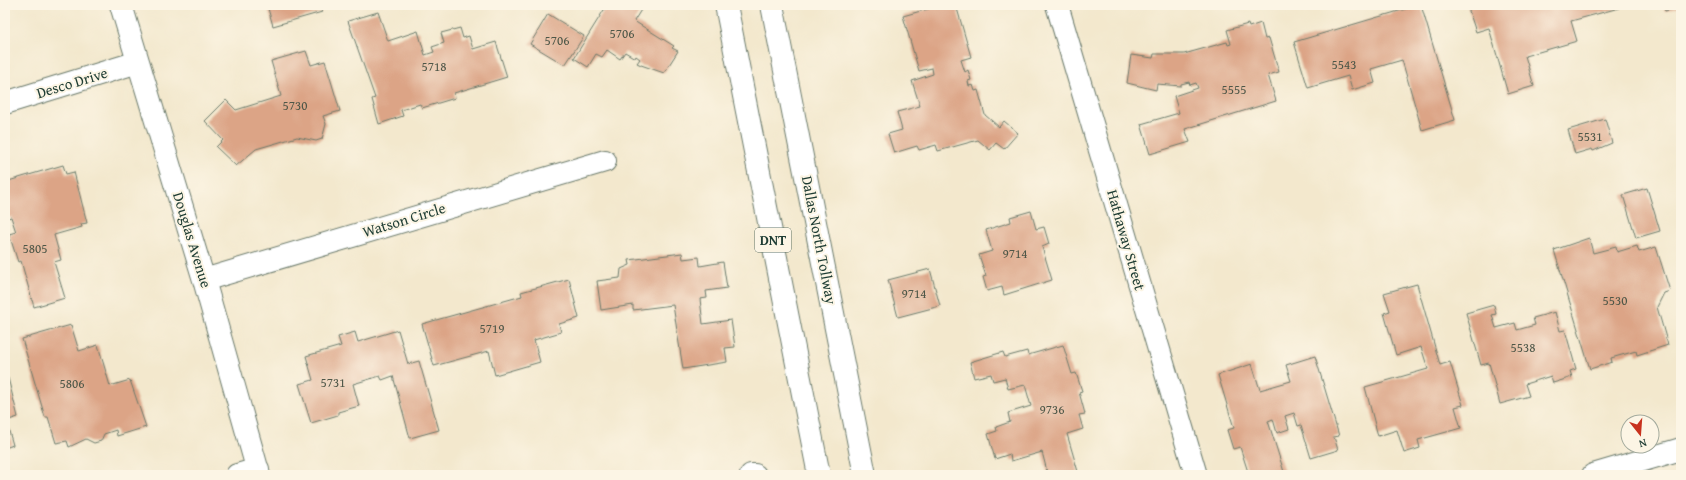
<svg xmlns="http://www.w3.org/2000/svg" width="1686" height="480" font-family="'Gentium Book Plus',serif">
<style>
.building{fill:#dca486}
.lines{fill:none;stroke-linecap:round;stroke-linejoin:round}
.minor-casing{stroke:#69796a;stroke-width:24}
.highway-casing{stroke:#69796a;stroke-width:24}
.minor{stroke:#fff;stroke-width:22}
.highway{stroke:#fff;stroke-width:22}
.labels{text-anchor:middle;stroke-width:4;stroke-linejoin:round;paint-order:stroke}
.number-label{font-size:13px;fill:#4e5748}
.shield{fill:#fcf5e5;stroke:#617469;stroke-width:1}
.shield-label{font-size:14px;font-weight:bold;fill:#1f3d34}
.street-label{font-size:15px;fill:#1f3d34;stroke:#fcf5e5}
</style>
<rect width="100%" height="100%" fill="#fcf5e5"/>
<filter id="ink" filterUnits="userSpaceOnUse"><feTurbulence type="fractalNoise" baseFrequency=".025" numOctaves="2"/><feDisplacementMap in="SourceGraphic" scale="8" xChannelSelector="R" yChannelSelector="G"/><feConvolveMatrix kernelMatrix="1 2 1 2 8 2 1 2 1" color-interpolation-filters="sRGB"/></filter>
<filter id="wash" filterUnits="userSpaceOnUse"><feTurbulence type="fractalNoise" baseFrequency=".012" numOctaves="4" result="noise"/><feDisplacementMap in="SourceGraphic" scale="16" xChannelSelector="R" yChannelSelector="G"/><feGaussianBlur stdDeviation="0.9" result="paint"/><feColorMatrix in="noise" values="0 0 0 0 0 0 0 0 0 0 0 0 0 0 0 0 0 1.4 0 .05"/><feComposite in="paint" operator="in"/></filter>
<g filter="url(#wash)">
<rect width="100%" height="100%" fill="#f3e8cd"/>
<g id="blocks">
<path class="building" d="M 267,5 L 320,5 L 322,12 L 273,26 Z
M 607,5 L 644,5 L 634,21 L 674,46 L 672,48 L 678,51 L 664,73 L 641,65 L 637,63 L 640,59 L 636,56 L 635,58 L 625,52 L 620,59 L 607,50 L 602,57 L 596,54 L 588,67 L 574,58 Z
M 942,5 L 956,5 L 971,57 L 961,60 L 965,72 L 968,70 L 971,80 L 968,81 L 969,86 L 973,85 L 975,91 L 978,90 L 985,115 L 999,127 L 1004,121 L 1018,133 L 1004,149 L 996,143 L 990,150 L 978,140 L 938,151 L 936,145 L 919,150 L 917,146 L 894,153 L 888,134 L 902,130 L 897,112 L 920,106 L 912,81 L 933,74 L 932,68 L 919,71 L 903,16 Z
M 1419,5 L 1421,5 L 1455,120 L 1422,130 L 1402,60 L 1371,69 L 1375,83 L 1352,90 L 1348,76 L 1308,88 L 1294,42 Z
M 1467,5 L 1618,5 L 1619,8 L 1571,21 L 1577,41 L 1525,56 L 1534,86 L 1508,94 L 1489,28 L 1476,32 Z
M 1663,5 L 1681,5 L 1681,7 L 1665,11 Z
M 378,12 L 388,41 L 418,31 L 425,55 L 434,52 L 432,47 L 444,43 L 441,33 L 460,28 L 463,38 L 469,36 L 473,49 L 496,42 L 507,77 L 454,93 L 455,98 L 422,108 L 420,104 L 401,110 L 403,116 L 379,124 L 372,99 L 375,98 L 348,21 Z
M 548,14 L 584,36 L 565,65 L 530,44 Z
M 1261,23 L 1265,39 L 1269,38 L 1279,72 L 1268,75 L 1276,101 L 1185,129 L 1190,142 L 1150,154 L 1141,124 L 1179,113 L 1174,96 L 1198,88 L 1196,83 L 1190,85 L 1189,82 L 1181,84 L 1181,86 L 1157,84 L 1156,90 L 1127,83 L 1131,55 L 1153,58 L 1154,54 L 1184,54 L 1227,42 L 1228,45 L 1231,44 L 1227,30 L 1248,24 L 1249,27 Z
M 306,51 L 311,65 L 325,61 L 340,111 L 323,116 L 326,124 L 322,139 L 316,141 L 297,137 L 256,149 L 236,166 L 216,147 L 223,140 L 205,121 L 226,100 L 236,110 L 281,96 L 271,61 Z
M 1605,119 L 1612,143 L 1593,151 L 1592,149 L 1575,154 L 1568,130 Z
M 63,165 L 66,174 L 74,172 L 87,223 L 81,224 L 82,227 L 54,235 L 61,260 L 54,262 L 65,298 L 34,307 L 21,261 L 18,262 L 9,234 L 16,232 L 11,217 L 5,219 L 5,182 Z
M 1647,188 L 1660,231 L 1636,238 L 1623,195 Z
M 1031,211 L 1036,229 L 1044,227 L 1049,244 L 1042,247 L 1052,280 L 1004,295 L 1002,287 L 987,291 L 983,277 L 986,276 L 979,255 L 992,251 L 986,230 L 1011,222 L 1010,217 Z
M 1589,238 L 1593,253 L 1616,247 L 1617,252 L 1637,246 L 1639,252 L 1656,247 L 1670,291 L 1664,293 L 1657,307 L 1668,345 L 1637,355 L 1636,351 L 1611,358 L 1612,362 L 1590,369 L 1554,250 Z
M 682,253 L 683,259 L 699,257 L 700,266 L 723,262 L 727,288 L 706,291 L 707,298 L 700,299 L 703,324 L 731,320 L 735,347 L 725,348 L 727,362 L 683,369 L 673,305 L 633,310 L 633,305 L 601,310 L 597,281 L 620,278 L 621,269 L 630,265 L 629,260 Z
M 930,269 L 940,306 L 898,317 L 888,280 Z
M 569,279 L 579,318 L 559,324 L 561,332 L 534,340 L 540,362 L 495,375 L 489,351 L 434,366 L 422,324 L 522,296 L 521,292 Z
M 1417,284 L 1440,365 L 1450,362 L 1463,405 L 1455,407 L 1461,428 L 1418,440 L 1420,448 L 1404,453 L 1397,430 L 1378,436 L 1365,387 L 1428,369 L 1421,347 L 1396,355 L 1384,313 L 1390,311 L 1384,293 Z
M 1494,305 L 1496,314 L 1492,315 L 1496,328 L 1515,323 L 1517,330 L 1535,325 L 1533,318 L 1555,312 L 1560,331 L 1565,330 L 1576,369 L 1570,371 L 1572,377 L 1553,383 L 1551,376 L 1525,384 L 1529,396 L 1500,404 L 1489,363 L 1481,365 L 1466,313 Z
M 71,325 L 79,351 L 98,345 L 110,386 L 130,380 L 146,427 L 117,436 L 116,430 L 104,434 L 101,441 L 94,443 L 86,439 L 69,447 L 67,441 L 56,443 L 48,417 L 45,417 L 22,339 Z
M 398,330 L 408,364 L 419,361 L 439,430 L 410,438 L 393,376 L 382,380 L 380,376 L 353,384 L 359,406 L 338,412 L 338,415 L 311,423 L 299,384 L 313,380 L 306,356 L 341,346 L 338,337 L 355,332 L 358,342 Z
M 1063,345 L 1072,374 L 1076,373 L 1082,391 L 1079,392 L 1085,414 L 1079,415 L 1083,429 L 1067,434 L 1079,475 L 1048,475 L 1042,452 L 1011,461 L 1010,454 L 995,459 L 988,434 L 997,431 L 996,427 L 1010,422 L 1008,413 L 1031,406 L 1025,385 L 1008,389 L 1005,378 L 993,381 L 991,374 L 974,378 L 970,362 L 1003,352 L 1005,357 L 1027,351 L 1028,355 Z
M 1315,356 L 1339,436 L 1334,437 L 1338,450 L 1311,458 L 1301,425 L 1298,426 L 1294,413 L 1285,416 L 1289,429 L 1277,433 L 1273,419 L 1268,421 L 1285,475 L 1249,475 L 1240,447 L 1233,449 L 1227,430 L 1234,428 L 1218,375 L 1252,364 L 1260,390 L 1291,381 L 1286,365 Z
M 8,378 L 18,417 L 6,421 L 13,445 L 5,448 L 5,379 Z"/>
</g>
</g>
<g filter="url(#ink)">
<use href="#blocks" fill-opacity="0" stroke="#69796a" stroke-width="1"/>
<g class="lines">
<defs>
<path id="minor" d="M 121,5 L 204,280 L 259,475
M 1057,5 L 1196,475
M 5,103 L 138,62
M 204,280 L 605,161
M 237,475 L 258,469
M 751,475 L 755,475
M 1593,475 L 1681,449"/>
<path id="highway" d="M 726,5 L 819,475
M 772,5 L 865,475"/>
</defs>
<use href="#minor" class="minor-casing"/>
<use href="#highway" class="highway-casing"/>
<use href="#minor" class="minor"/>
<use href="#highway" class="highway"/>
</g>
</g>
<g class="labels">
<g class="number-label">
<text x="622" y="38">5706</text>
<text x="557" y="45">5706</text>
<text x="1344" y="69">5543</text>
<text x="434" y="71">5718</text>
<text x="1234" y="94">5555</text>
<text x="295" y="110">5730</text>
<text x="1590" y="141">5531</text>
<text x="35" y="253">5805</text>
<text x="1015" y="258">9714</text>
<text x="914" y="298">9714</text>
<text x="1615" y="305">5530</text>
<text x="492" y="333">5719</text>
<text x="1523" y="352">5538</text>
<text x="333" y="387">5731</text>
<text x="72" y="388">5806</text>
<text x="1052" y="414">9736</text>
</g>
<rect class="shield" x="755" y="228" width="36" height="24" rx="3"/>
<g class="shield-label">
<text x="773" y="245">DNT</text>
</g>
<g class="street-label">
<text transform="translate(72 83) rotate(-17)" y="5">Desco Drive</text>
<text transform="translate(404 220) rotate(-17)" y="5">Watson Circle</text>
<text transform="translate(192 240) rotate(73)" y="5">Douglas Avenue</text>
<text transform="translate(819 240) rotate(79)" y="5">Dallas North Tollway</text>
<text transform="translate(1126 240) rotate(74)" y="5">Hathaway Street</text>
</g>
</g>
<rect width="1686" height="480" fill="none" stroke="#fcf5e5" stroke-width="20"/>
<g transform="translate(1640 434) rotate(163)"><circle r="19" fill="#fcf5e5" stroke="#a4ab9e"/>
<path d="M0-3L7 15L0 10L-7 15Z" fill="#c8321e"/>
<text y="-6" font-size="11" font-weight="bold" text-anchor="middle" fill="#1f3d34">N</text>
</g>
</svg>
